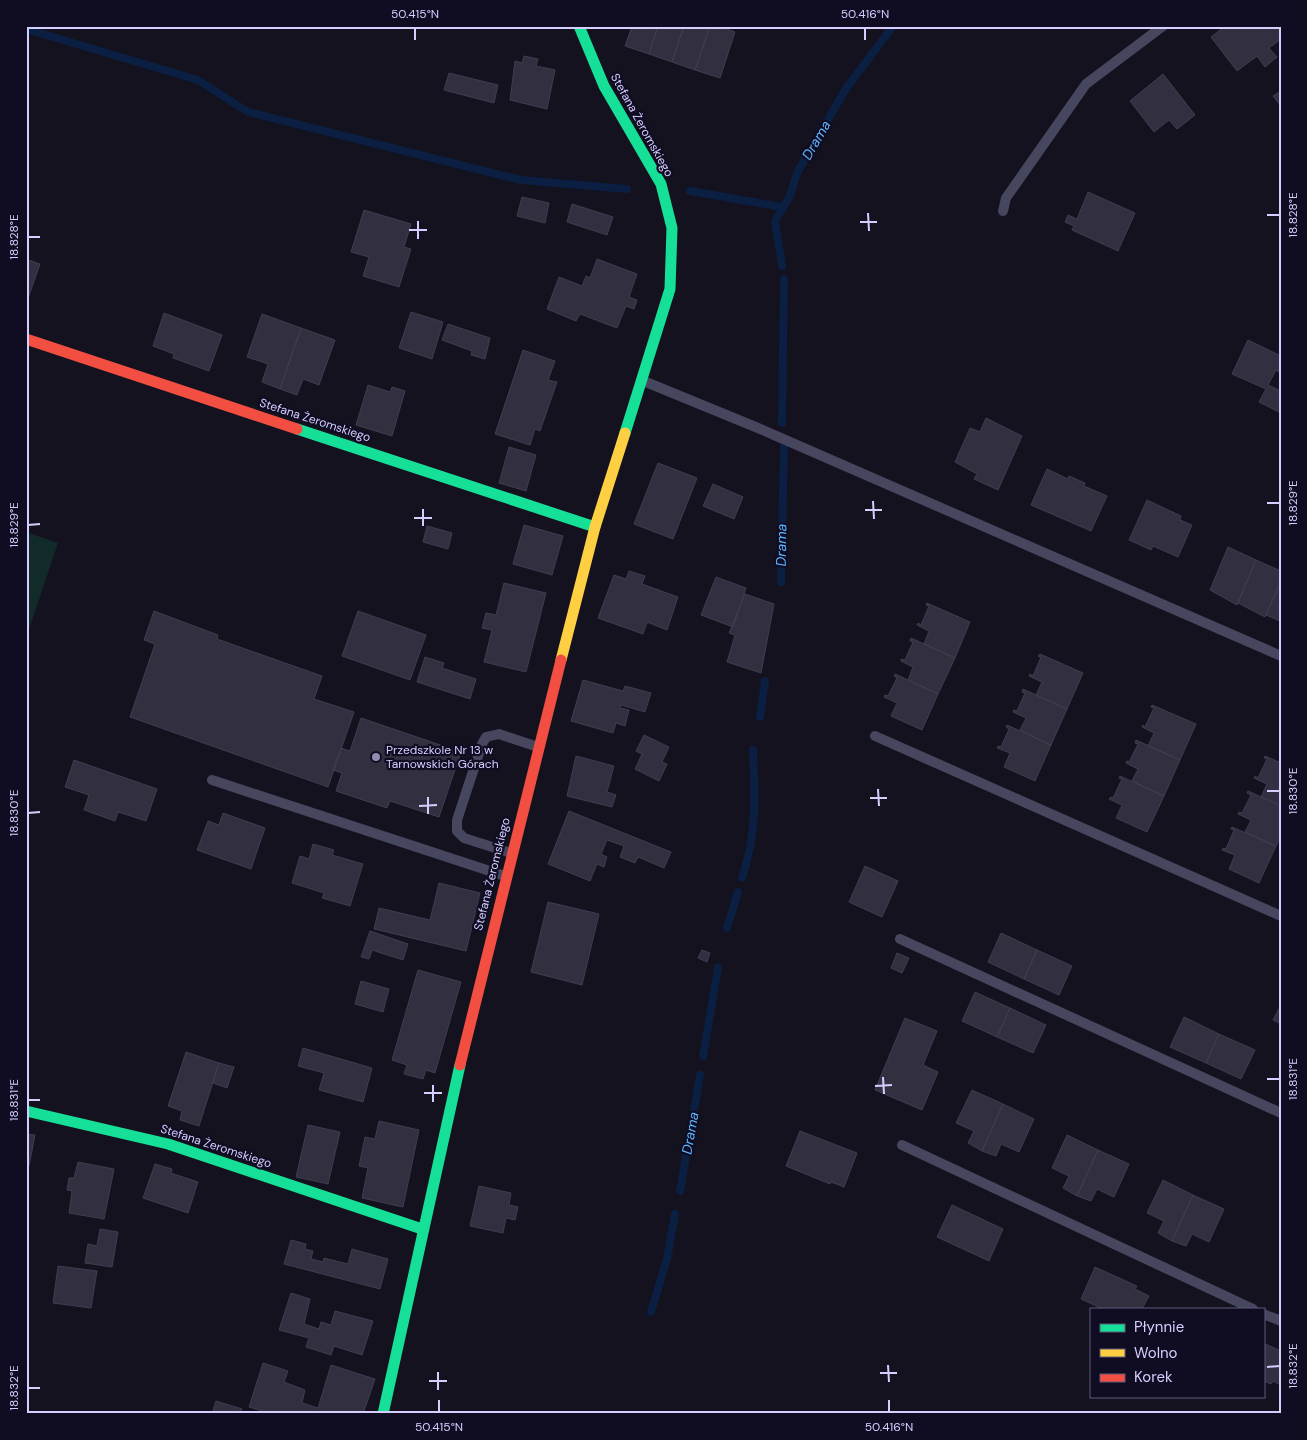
<svg xmlns="http://www.w3.org/2000/svg" width="1307" height="1440" font-family="'DM Sans',sans-serif">
<style>
.green{fill:#112a2a}
.lines{fill:none;stroke-linecap:round;stroke-linejoin:round}
.stream{stroke:#0a1f42;stroke-width:8}
.building{fill:#323040;stroke:#403c52}
.lane{stroke:#47465f;stroke-width:10}
.fast{stroke:#16e098;stroke-width:11}
.slow{stroke:#ffcf43;stroke-width:11}
.jam{stroke:#f24e42;stroke-width:11}
.ticks{fill:none;stroke:#d4cfff;stroke-width:2}
.poi-dot{fill:#918db0;stroke:#100d23;stroke-width:2}
.labels{text-anchor:middle;stroke-width:4.5;stroke-linejoin:round;paint-order:stroke}
.street-label{font-size:12px;fill:#d4cfff;stroke:#100d23}
.poi-label{font-size:12px;fill:#d4cfff;stroke:#100d23;text-anchor:start}
.water-label{font-size:14px;font-style:italic;fill:#5db6ff;stroke:#100d23}
.neatline{fill:none;stroke:#d4cfff;stroke-width:2}
.ticks-label{font-size:12px;text-anchor:middle;fill:#d4cfff}
</style>
<rect width="100%" height="100%" fill="#14121e"/>
<path class="green" d="M 26,532 L 58,543 L 26,638 Z"/>
<g class="lines">
<path class="stream" d="M 26,29 L 198,80 L 248,112 L 521,180 L 627,189
M 690,191 L 782,207
M 782,266 L 775,221 L 790,196 L 797,173 L 845,90 L 893,26
M 782,423 L 784,279
M 781,582 L 784,447
M 760,717 L 765,681
M 742,878 C 757,832 755,797 753,750
M 727,928 L 738,892
M 703,1056 L 718,968
M 680,1191 L 700,1075
M 651,1312 L 667,1259 L 675,1214"/>
</g>
<path class="building" d="M 632,26 L 658,26 L 649,54 L 625,46 Z
M 658,26 L 684,26 L 672,62 L 649,54 Z
M 684,26 L 710,26 L 695,70 L 672,62 Z
M 710,26 L 718,26 L 735,32 L 720,78 L 695,70 Z
M 1225,26 L 1281,26 L 1281,39 L 1269,48 L 1277,57 L 1265,67 L 1257,56 L 1237,71 L 1211,37 Z
M 524,56 L 538,59 L 536,66 L 555,70 L 547,109 L 510,100 L 515,61 L 522,63 Z
M 449,73 L 498,85 L 494,103 L 444,90 Z
M 1163,74 L 1195,115 L 1177,129 L 1169,120 L 1154,132 L 1130,101 Z
M 1281,91 L 1281,106 L 1273,96 Z
M 1088,192 L 1135,213 L 1118,251 L 1072,230 L 1074,226 L 1065,222 L 1068,215 L 1077,219 Z
M 522,197 L 549,203 L 545,223 L 517,216 Z
M 572,204 L 613,217 L 607,235 L 567,222 Z
M 364,210 L 411,224 L 404,247 L 411,249 L 399,287 L 363,276 L 369,257 L 351,252 Z
M 26,259 L 40,264 L 26,304 Z
M 597,259 L 637,274 L 629,297 L 637,300 L 634,309 L 626,306 L 617,328 L 580,314 L 576,321 L 547,309 L 559,277 L 582,286 L 586,276 L 590,278 Z
M 411,312 L 443,322 L 432,359 L 399,348 Z
M 164,313 L 222,335 L 209,371 L 173,358 L 174,354 L 153,346 Z
M 262,314 L 301,328 L 280,389 L 262,382 L 268,364 L 247,357 Z
M 448,324 L 490,338 L 485,359 L 471,355 L 472,351 L 442,340 Z
M 301,328 L 335,340 L 319,385 L 303,379 L 297,395 L 280,389 Z
M 1248,340 L 1281,356 L 1281,373 L 1276,370 L 1268,385 L 1281,391 L 1281,413 L 1259,402 L 1266,389 L 1232,374 Z
M 523,350 L 555,361 L 548,380 L 557,382 L 540,431 L 535,429 L 530,445 L 495,434 Z
M 368,385 L 390,392 L 392,387 L 405,391 L 392,436 L 356,425 Z
M 986,418 L 1022,436 L 998,490 L 974,479 L 977,474 L 955,462 L 970,428 L 980,432 Z
M 509,447 L 536,455 L 526,491 L 499,483 Z
M 658,463 L 697,478 L 673,539 L 634,524 Z
M 1047,469 L 1068,479 L 1069,476 L 1085,483 L 1084,486 L 1107,496 L 1091,531 L 1031,505 Z
M 713,484 L 743,497 L 734,519 L 703,506 Z
M 1147,500 L 1181,516 L 1180,520 L 1192,525 L 1178,557 L 1153,546 L 1151,550 L 1129,540 Z
M 524,525 L 563,536 L 552,575 L 513,564 Z
M 427,526 L 452,533 L 448,549 L 423,542 Z
M 1228,547 L 1256,560 L 1237,605 L 1210,590 Z
M 1256,560 L 1281,571 L 1281,581 L 1265,617 L 1238,603 Z
M 629,571 L 645,576 L 642,584 L 678,597 L 667,630 L 647,622 L 643,634 L 598,618 L 614,575 L 626,579 Z
M 716,577 L 746,588 L 733,627 L 701,615 Z
M 1281,581 L 1281,624 L 1280,621 L 1266,615 Z
M 504,583 L 546,593 L 526,672 L 484,662 L 492,630 L 482,628 L 486,613 L 496,615 Z
M 745,594 L 774,604 L 761,673 L 727,662 L 735,635 L 729,633 Z
M 927,603 L 970,622 L 955,658 L 924,644 L 929,631 L 917,625 L 918,623 L 921,625 L 929,606 L 926,605 Z
M 154,611 L 218,635 L 217,639 L 322,676 L 314,699 L 354,712 L 328,787 L 130,717 L 155,644 L 144,640 Z
M 358,611 L 426,635 L 410,680 L 342,656 Z
M 911,638 L 955,658 L 938,694 L 908,680 L 913,667 L 901,661 L 901,659 L 905,660 L 913,642 L 910,641 Z
M 1040,654 L 1083,673 L 1067,709 L 1036,695 L 1042,682 L 1029,676 L 1030,674 L 1033,676 L 1041,657 L 1038,656 Z
M 425,657 L 444,663 L 442,668 L 476,679 L 470,699 L 417,682 Z
M 895,674 L 938,694 L 922,730 L 891,716 L 897,703 L 884,697 L 885,695 L 888,696 L 897,678 L 894,676 Z
M 583,680 L 623,691 L 625,686 L 651,693 L 645,712 L 621,705 L 620,708 L 629,710 L 625,726 L 616,723 L 613,733 L 571,721 Z
M 1023,689 L 1067,709 L 1051,745 L 1020,730 L 1026,718 L 1013,712 L 1014,710 L 1017,711 L 1025,693 L 1022,692 Z
M 1152,705 L 1196,724 L 1180,760 L 1148,746 L 1154,733 L 1142,727 L 1143,725 L 1145,727 L 1154,708 L 1151,707 Z
M 361,718 L 461,752 L 439,817 L 390,801 L 387,808 L 336,791 L 342,773 L 333,770 L 341,748 L 350,751 Z
M 1007,725 L 1051,745 L 1035,781 L 1004,767 L 1010,753 L 997,748 L 998,746 L 1001,747 L 1009,729 L 1006,727 Z
M 644,735 L 669,747 L 662,762 L 667,764 L 659,781 L 635,769 L 642,754 L 636,751 Z
M 1136,740 L 1180,760 L 1164,796 L 1132,781 L 1138,769 L 1126,763 L 1127,761 L 1129,762 L 1138,744 L 1135,743 Z
M 576,756 L 614,766 L 607,792 L 616,795 L 612,807 L 567,796 Z
M 1265,756 L 1281,763 L 1281,806 L 1261,797 L 1267,784 L 1254,778 L 1255,776 L 1258,778 L 1267,759 L 1264,758 Z
M 74,760 L 157,789 L 146,821 L 118,812 L 115,821 L 84,810 L 89,795 L 65,787 Z
M 1120,776 L 1164,796 L 1147,832 L 1116,818 L 1122,805 L 1109,799 L 1111,797 L 1113,798 L 1122,779 L 1119,778 Z
M 1248,791 L 1281,806 L 1281,836 L 1276,846 L 1245,832 L 1251,820 L 1238,814 L 1239,812 L 1242,813 L 1251,795 L 1247,793 Z
M 569,811 L 671,852 L 664,868 L 638,857 L 635,863 L 620,857 L 624,846 L 607,840 L 601,854 L 607,857 L 604,867 L 597,864 L 590,881 L 548,864 Z
M 223,813 L 265,828 L 251,869 L 197,850 L 208,821 L 219,825 Z
M 1232,827 L 1276,846 L 1259,883 L 1229,869 L 1235,855 L 1222,850 L 1223,848 L 1226,849 L 1234,830 L 1231,829 Z
M 313,844 L 334,850 L 332,855 L 363,864 L 350,906 L 322,898 L 324,893 L 292,883 L 300,856 L 309,859 Z
M 865,866 L 898,881 L 882,917 L 849,902 Z
M 439,883 L 480,893 L 466,951 L 374,929 L 379,908 L 430,920 Z
M 548,902 L 599,914 L 582,985 L 531,972 Z
M 370,931 L 408,944 L 403,960 L 372,950 L 369,959 L 361,957 Z
M 1001,933 L 1037,950 L 1024,979 L 988,962 Z
M 702,950 L 710,953 L 707,962 L 698,958 Z
M 1037,950 L 1072,966 L 1059,995 L 1024,979 Z
M 897,953 L 909,958 L 902,973 L 891,968 Z
M 418,970 L 461,982 L 435,1073 L 426,1070 L 423,1079 L 404,1074 L 407,1065 L 392,1060 Z
M 361,981 L 389,989 L 383,1012 L 355,1004 Z
M 975,992 L 1010,1008 L 997,1037 L 962,1021 Z
M 1281,1005 L 1281,1024 L 1273,1020 Z
M 1010,1008 L 1046,1025 L 1033,1053 L 997,1037 Z
M 1184,1017 L 1219,1034 L 1206,1063 L 1170,1047 Z
M 905,1018 L 937,1031 L 923,1065 L 938,1072 L 922,1110 L 875,1090 Z
M 1219,1034 L 1255,1050 L 1241,1079 L 1206,1063 Z
M 303,1048 L 372,1068 L 363,1102 L 319,1090 L 324,1073 L 298,1066 Z
M 186,1052 L 219,1063 L 199,1126 L 180,1120 L 182,1111 L 168,1106 Z
M 219,1063 L 234,1067 L 227,1088 L 213,1083 Z
M 972,1090 L 1003,1104 L 982,1151 L 968,1143 L 974,1131 L 956,1123 Z
M 1003,1104 L 1034,1119 L 1019,1152 L 1001,1144 L 996,1156 L 982,1151 Z
M 379,1121 L 419,1130 L 403,1207 L 362,1198 L 368,1168 L 359,1166 L 365,1137 L 375,1139 Z
M 308,1125 L 340,1132 L 328,1184 L 296,1177 Z
M 800,1131 L 857,1153 L 844,1187 L 831,1182 L 830,1184 L 786,1166 Z
M 26,1134 L 35,1135 L 29,1166 L 26,1164 Z
M 1067,1135 L 1098,1150 L 1077,1196 L 1063,1188 L 1069,1176 L 1052,1168 Z
M 1098,1150 L 1129,1164 L 1114,1197 L 1097,1189 L 1091,1201 L 1077,1196 Z
M 78,1162 L 114,1169 L 104,1219 L 69,1213 L 72,1191 L 67,1190 L 69,1178 L 74,1178 Z
M 155,1164 L 172,1169 L 171,1173 L 198,1182 L 188,1213 L 143,1198 Z
M 1163,1180 L 1193,1195 L 1172,1241 L 1158,1233 L 1164,1221 L 1147,1213 Z
M 479,1186 L 511,1193 L 509,1205 L 518,1207 L 515,1220 L 506,1218 L 503,1233 L 470,1226 Z
M 1193,1195 L 1224,1209 L 1209,1242 L 1192,1234 L 1186,1246 L 1172,1241 Z
M 952,1205 L 1003,1229 L 989,1261 L 937,1237 Z
M 100,1229 L 118,1232 L 112,1267 L 85,1263 L 88,1244 L 97,1246 Z
M 291,1240 L 306,1244 L 305,1249 L 313,1251 L 311,1259 L 323,1262 L 324,1258 L 348,1264 L 352,1249 L 388,1259 L 380,1289 L 284,1264 Z
M 58,1266 L 97,1271 L 91,1308 L 53,1303 Z
M 1095,1267 L 1137,1286 L 1135,1289 L 1149,1296 L 1142,1309 L 1103,1309 L 1081,1299 Z
M 291,1293 L 310,1299 L 304,1324 L 319,1329 L 321,1322 L 331,1325 L 335,1311 L 373,1321 L 362,1355 L 334,1346 L 331,1355 L 306,1347 L 309,1338 L 279,1330 Z
M 1263,1343 L 1281,1351 L 1281,1385 L 1273,1381 L 1271,1384 L 1263,1381 Z
M 263,1363 L 288,1371 L 284,1382 L 305,1390 L 302,1403 L 318,1408 L 331,1365 L 375,1379 L 363,1414 L 272,1414 L 249,1407 Z
M 216,1401 L 242,1409 L 240,1414 L 212,1414 Z"/>
<g class="lines">
<path class="lane" d="M 1003,211 L 1006,198 L 1086,84 L 1163,26
M 641,380 L 758,428 L 1281,656
M 875,736 L 1281,916
M 212,780 L 505,876
M 511,853 L 464,838 L 457,831 L 457,820 L 482,744 L 486,737 L 499,734 L 538,747
M 900,939 L 1281,1113
M 902,1145 L 1253,1309
M 1263,1314 L 1281,1321"/>
<path class="fast" d="M 579,26 L 604,86 L 661,184 L 672,228 L 670,289 L 625,433
M 297,429 L 595,527
M 26,1111 L 168,1144 L 422,1229
M 383,1414 L 460,1065"/>
<path class="slow" d="M 561,660 L 595,527 L 625,433"/>
<path class="jam" d="M 26,339 L 297,429
M 460,1065 L 561,660"/>
</g>
<path class="ticks" d="M 415,28 L 415,40M 865,28 L 865,40M 868,213 L 869,231M 1267,215 L 1280,215M 418,221 L 418,239M 860,222 L 877,222M 409,230 L 427,230M 28,237 L 40,237M 873,501 L 874,519M 1267,503 L 1280,503M 423,509 L 423,526M 865,510 L 882,510M 414,518 L 432,518M 28,525 L 40,524M 878,789 L 879,806M 1267,791 L 1280,791M 428,797 L 428,814M 870,798 L 887,798M 419,806 L 437,805M 28,813 L 40,812M 883,1077 L 884,1094M 1267,1079 L 1280,1079M 433,1085 L 433,1102M 875,1086 L 892,1085M 424,1093 L 442,1093M 28,1100 L 40,1100M 888,1365 L 889,1382M 1267,1367 L 1280,1366M 438,1372 L 438,1390M 880,1373 L 897,1373M 429,1381 L 447,1381M 28,1388 L 40,1388M 439,1400 L 439,1412M 889,1400 L 889,1412"/>
<circle class="poi-dot" cx="376" cy="757" r="5"/>
<g class="labels">
<g class="street-label">
<text transform="translate(642 125) rotate(61)" y="4">Stefana Żeromskiego</text>
<text transform="translate(315 420) rotate(18)" y="4">Stefana Żeromskiego</text>
<text transform="translate(492 874) rotate(-76)" y="4">Stefana Żeromskiego</text>
<text transform="translate(216 1146) rotate(18)" y="4">Stefana Żeromskiego</text>
</g>
<g class="poi-label">
<text x="386" y="754">Przedszkole Nr 13 w<tspan x="386" dy="14">Tarnowskich Górach</tspan></text>
</g>
<g class="water-label">
<text transform="translate(816 140) rotate(-60)" y="5">Drama</text>
<text transform="translate(781 545) rotate(-89)" y="5">Drama</text>
<text transform="translate(690 1133) rotate(-80)" y="5">Drama</text>
</g>
</g>
<rect width="1307" height="1440" fill="none" stroke="#100d23" stroke-width="55"/>
<rect x="1090" y="1308" width="175" height="90" fill="#100d23" stroke="#5e5b7b"/>
<rect x="1100" y="1324" width="25" height="8" fill="#16e098" stroke="#5e5b7b"/>
<text x="1134" y="1332" font-size="15" fill="#d4cfff">Płynnie</text>
<rect x="1100" y="1349" width="25" height="8" fill="#ffcf43" stroke="#5e5b7b"/>
<text x="1134" y="1358" font-size="15" fill="#d4cfff">Wolno</text>
<rect x="1100" y="1374" width="25" height="8" fill="#f24e42" stroke="#5e5b7b"/>
<text x="1134" y="1382" font-size="15" fill="#d4cfff">Korek</text>
<rect x="28" y="28" width="1252" height="1384" class="neatline"/>
<g class="ticks-label">
<text x="415" y="18">50.415°N</text>
<text x="865" y="18">50.416°N</text>
<text transform="translate(1293 215) rotate(-90)" y="4">18.828°E</text>
<text transform="translate(14 237) rotate(-90)" y="4">18.828°E</text>
<text transform="translate(1293 503) rotate(-90)" y="4">18.829°E</text>
<text transform="translate(14 525) rotate(-90)" y="4">18.829°E</text>
<text transform="translate(1293 791) rotate(-90)" y="4">18.830°E</text>
<text transform="translate(14 813) rotate(-90)" y="4">18.830°E</text>
<text transform="translate(1293 1079) rotate(-90)" y="4">18.831°E</text>
<text transform="translate(14 1100) rotate(-90)" y="4">18.831°E</text>
<text transform="translate(1293 1366) rotate(-90)" y="4">18.832°E</text>
<text transform="translate(14 1388) rotate(-90)" y="4">18.832°E</text>
<text x="439" y="1431">50.415°N</text>
<text x="889" y="1431">50.416°N</text>
</g>
</svg>
